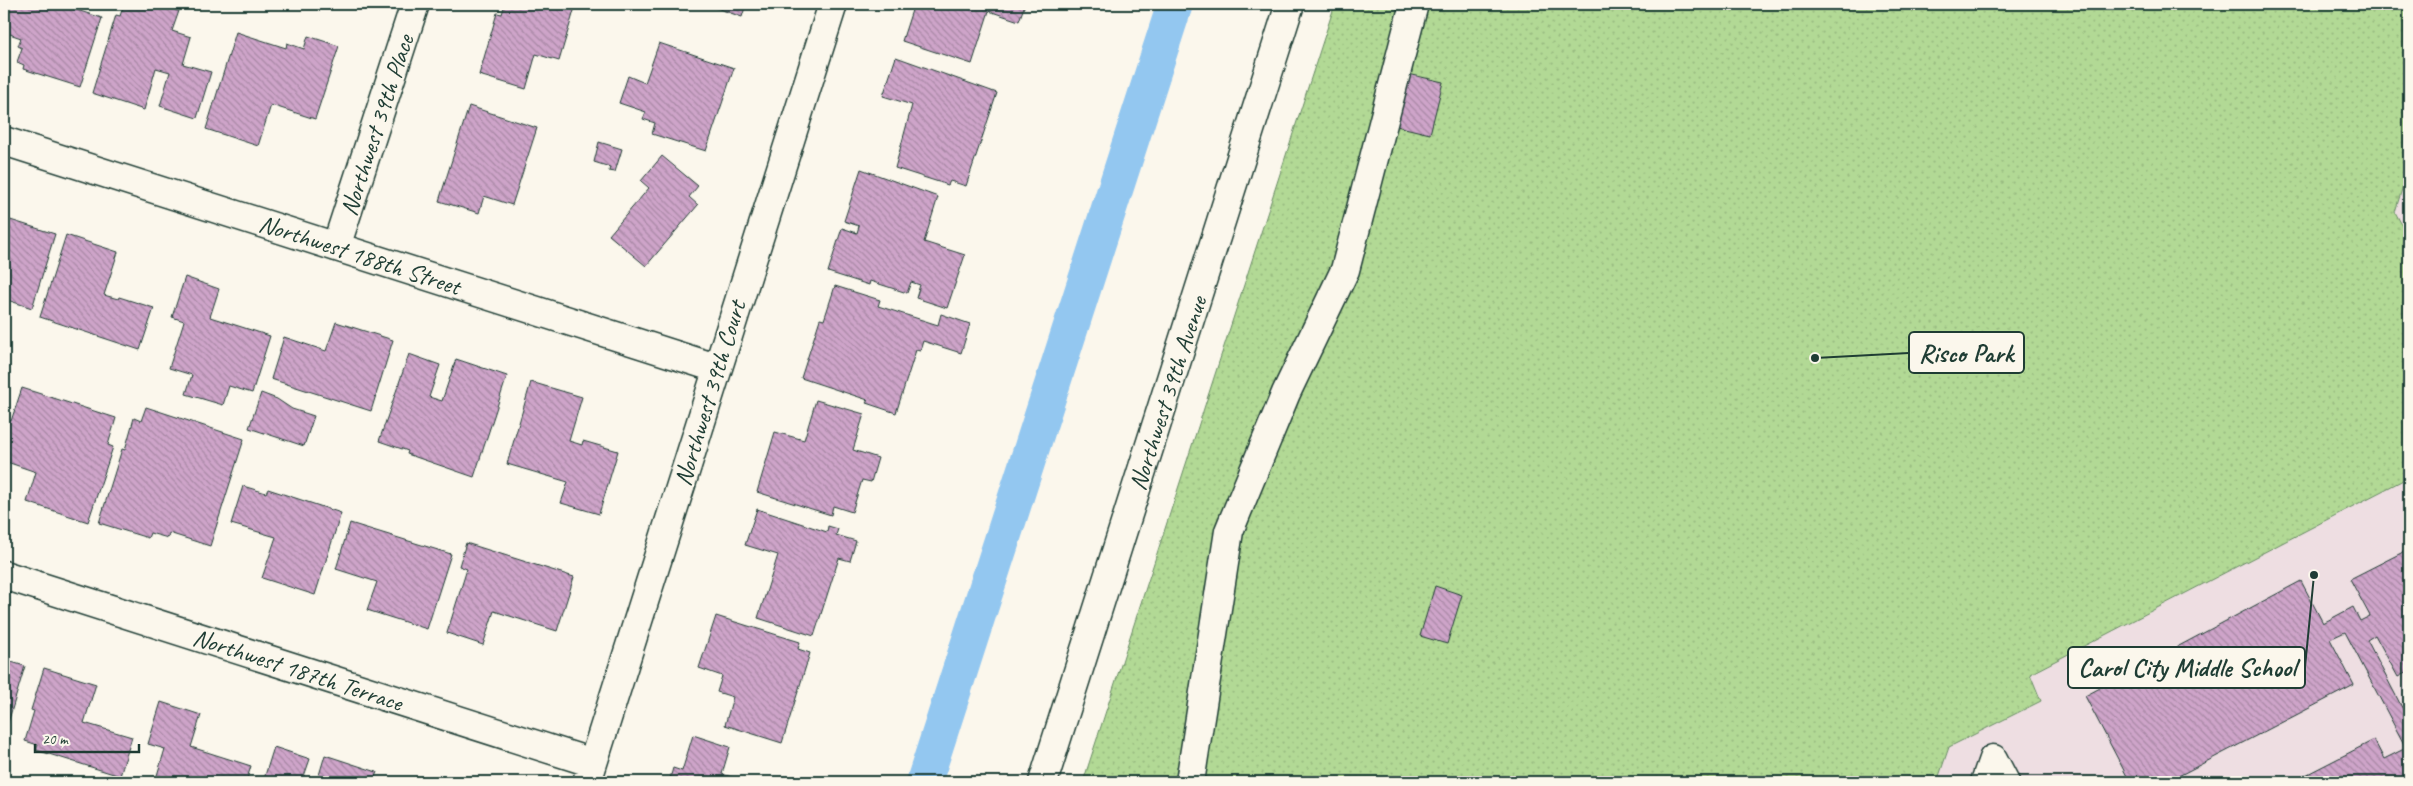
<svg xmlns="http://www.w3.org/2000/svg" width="2413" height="786" font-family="Caveat,sans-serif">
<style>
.built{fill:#eedee2}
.grass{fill:url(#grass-dots);stroke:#688b64}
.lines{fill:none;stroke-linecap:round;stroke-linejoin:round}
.canal{stroke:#93c7f0;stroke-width:36}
.building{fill:url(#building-back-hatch);stroke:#1f3d34}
.minor-casing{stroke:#1f3d34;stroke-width:31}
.minor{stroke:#fbf7ec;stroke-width:28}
.labels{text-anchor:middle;stroke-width:4;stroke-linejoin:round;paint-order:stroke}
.street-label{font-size:25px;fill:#1f3d34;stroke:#fbf7ec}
.leader{fill:none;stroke:#1f3d34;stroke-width:2}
.callout-dot{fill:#1f3d34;stroke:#fbf7ec;stroke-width:2}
.callout{fill:#fbf7ec;stroke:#1f3d34;stroke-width:2}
.callout-label{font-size:26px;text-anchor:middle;font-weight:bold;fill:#1f3d34}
</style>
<defs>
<pattern id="grass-dots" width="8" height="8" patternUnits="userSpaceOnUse" patternTransform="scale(1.25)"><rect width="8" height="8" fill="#b2d995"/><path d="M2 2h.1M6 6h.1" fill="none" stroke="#99bb81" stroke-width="1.8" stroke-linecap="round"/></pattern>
<pattern id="building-back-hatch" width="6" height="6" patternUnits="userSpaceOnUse" patternTransform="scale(1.25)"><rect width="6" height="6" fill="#cea4c9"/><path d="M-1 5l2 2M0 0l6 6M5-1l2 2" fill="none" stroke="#a787a4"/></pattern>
</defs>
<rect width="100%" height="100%" fill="#fbf7ec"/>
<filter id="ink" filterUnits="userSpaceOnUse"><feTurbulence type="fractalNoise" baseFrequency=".02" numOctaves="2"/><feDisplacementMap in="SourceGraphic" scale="10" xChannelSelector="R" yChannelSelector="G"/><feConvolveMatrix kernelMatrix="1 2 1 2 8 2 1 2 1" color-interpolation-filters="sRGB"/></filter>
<g filter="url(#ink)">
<path class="built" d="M 2409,166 L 2409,238 L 2395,212 Z
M 2409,477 L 2409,782 L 1937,782 L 1949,747 L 2041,701 L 2029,674 Z"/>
<path class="grass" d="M 1335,4 L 2409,4 L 2409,166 L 2395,212 L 2409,238 L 2409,477 L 2030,674 L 2041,701 L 1949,747 L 1937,782 L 1083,782 Z"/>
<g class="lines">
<path class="canal" d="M 924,782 L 1175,4"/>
</g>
<path class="building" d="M 4,4 L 58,4 L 102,18 L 80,87 L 23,69 L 24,65 L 17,62 L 22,48 L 18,46 L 21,38 L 4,32 Z
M 124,4 L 157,4 L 179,11 L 172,31 L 191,37 L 183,64 L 211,72 L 197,118 L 160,106 L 170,72 L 156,68 L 144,110 L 92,93 L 116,15 L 120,16 Z
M 505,4 L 576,4 L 559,61 L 536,54 L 526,89 L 479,75 L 497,13 L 502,14 Z
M 705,4 L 746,4 L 742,17 Z
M 914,4 L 1025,4 L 1019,21 L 989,11 L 972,64 L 902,41 Z
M 236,32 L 286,48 L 287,43 L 304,49 L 308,36 L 339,46 L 315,119 L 271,105 L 258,146 L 206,129 Z
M 659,43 L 734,68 L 706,151 L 652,134 L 655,123 L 643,119 L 646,112 L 619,103 L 628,76 L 645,83 Z
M 896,57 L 997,93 L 966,186 L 950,181 L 948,185 L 895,168 L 912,105 L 883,96 Z
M 1404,73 L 1443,82 L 1430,134 L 1392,125 Z
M 469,106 L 537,128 L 512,205 L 484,196 L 479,213 L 439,201 Z
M 599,142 L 622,149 L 615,172 L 609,171 L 610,167 L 594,162 Z
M 662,156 L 698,186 L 689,197 L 698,205 L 646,266 L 609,235 L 649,188 L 641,181 Z
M 861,169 L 938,197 L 924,242 L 965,255 L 947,308 L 916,298 L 920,285 L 911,282 L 907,293 L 870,281 L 869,285 L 828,272 L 842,228 L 857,233 L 859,226 L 844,221 Z
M 4,218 L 55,234 L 32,308 L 4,299 Z
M 66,235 L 118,252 L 104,295 L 118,299 L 119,297 L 154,308 L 140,350 L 40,317 Z
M 185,277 L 219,289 L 210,317 L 270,336 L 252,393 L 229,386 L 223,405 L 186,394 L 192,375 L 169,368 L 184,321 L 172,317 Z
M 835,286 L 880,300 L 878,306 L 938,325 L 941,314 L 970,324 L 961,353 L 923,341 L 920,351 L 916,350 L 896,413 L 866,403 L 868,400 L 801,378 L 820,319 L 824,320 Z
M 336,322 L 393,340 L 371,411 L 271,379 L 284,337 L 326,351 Z
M 409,354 L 440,365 L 429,397 L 442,401 L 456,359 L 507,376 L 474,477 L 407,454 L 408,451 L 379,441 Z
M 531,382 L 582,397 L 569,441 L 582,445 L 583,441 L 618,451 L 599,514 L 561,503 L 568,482 L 507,464 Z
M 22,388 L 116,418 L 108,445 L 113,447 L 88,522 L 27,502 L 36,472 L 4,461 L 4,435 L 9,420 L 11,421 Z
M 261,393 L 277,399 L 292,409 L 314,416 L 304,446 L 249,428 Z
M 816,400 L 864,414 L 853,450 L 878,458 L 871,482 L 862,480 L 852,512 L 833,506 L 831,515 L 757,492 L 775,432 L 804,440 Z
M 146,407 L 244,439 L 210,546 L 169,533 L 168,538 L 150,533 L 148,538 L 99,523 L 122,449 L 125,450 L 134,418 L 141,421 Z
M 243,486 L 266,493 L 268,489 L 341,513 L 315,595 L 262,578 L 276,537 L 231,524 Z
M 757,509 L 827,532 L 828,526 L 838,529 L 836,535 L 856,541 L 850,561 L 839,558 L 814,636 L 758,618 L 778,555 L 745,545 Z
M 350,523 L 451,554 L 427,629 L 367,610 L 377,582 L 336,569 Z
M 466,543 L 574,577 L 557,631 L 494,611 L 483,645 L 447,633 L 467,569 L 459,566 Z
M 2409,549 L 2409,671 L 2398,677 L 2375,635 L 2367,640 L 2409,721 L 2409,782 L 2292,782 L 2374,740 L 2384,759 L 2406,748 L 2345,632 L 2330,639 L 2354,685 L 2167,782 L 2130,782 L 2085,696 L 2301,581 L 2323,623 L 2353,607 L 2360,621 L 2370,616 L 2350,579 Z
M 1435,586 L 1462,595 L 1447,644 L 1420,636 Z
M 716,616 L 800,642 L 798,649 L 810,653 L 782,743 L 725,725 L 733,697 L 717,692 L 722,676 L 699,668 Z
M 4,660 L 25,666 L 4,736 Z
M 44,668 L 96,684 L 84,723 L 132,737 L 120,776 L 36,750 L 38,745 L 25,741 L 34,711 L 31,710 Z
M 161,702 L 201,715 L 191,747 L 251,766 L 246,782 L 155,782 L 165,749 L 148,744 Z
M 693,735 L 730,747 L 722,774 L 748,782 L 664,782 L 665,780 L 669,782 L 673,768 L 682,771 Z
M 274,747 L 310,759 L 302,782 L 263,782 Z
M 325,755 L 377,772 L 373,782 L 317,782 Z"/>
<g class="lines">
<defs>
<path id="minor" d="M 4,141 L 716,368
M 336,247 L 415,4
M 4,575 L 593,763
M 587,782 L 833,4
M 1043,782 L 1290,4
M 1190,782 L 1229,531 L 1286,393 L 1345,270 L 1414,4
M 1985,782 L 1993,759 L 2005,782"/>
</defs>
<use href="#minor" class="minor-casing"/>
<use href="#minor" class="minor"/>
</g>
</g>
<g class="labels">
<g class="street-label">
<text transform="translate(376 125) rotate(-72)" y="9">Northwest 39th Place</text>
<text transform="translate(360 254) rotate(18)" y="9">Northwest 188th Street</text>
<text transform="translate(709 393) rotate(-73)" y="9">Northwest 39th Court</text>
<text transform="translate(1167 393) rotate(-72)" y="9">Northwest 39th Avenue</text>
<text transform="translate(298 669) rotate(18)" y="9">Northwest 187th Terrace</text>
</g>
</g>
<path class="leader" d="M1815 358L1909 353M2314 575L2305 667"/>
<g class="callout-dot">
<circle cx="1815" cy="358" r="5"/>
<circle cx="2314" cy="575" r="5"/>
</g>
<g class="callout">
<rect x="1909" y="332" width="115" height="41" rx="5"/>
<rect x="2068" y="647" width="237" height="41" rx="5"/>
</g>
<g class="callout-label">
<text x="1966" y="362">Risco Park</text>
<text x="2187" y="676">Carol City Middle School</text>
</g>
<rect width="2413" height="786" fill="none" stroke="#fbf7ec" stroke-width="20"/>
<rect x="10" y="10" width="2393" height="766" fill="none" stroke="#1f3d34" stroke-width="2" filter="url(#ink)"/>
<path d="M35 744v8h104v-8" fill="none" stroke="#1f3d34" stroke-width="2.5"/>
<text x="42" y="744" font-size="15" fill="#1f3d34" stroke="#fbf7ec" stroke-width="4" paint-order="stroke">20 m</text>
</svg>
